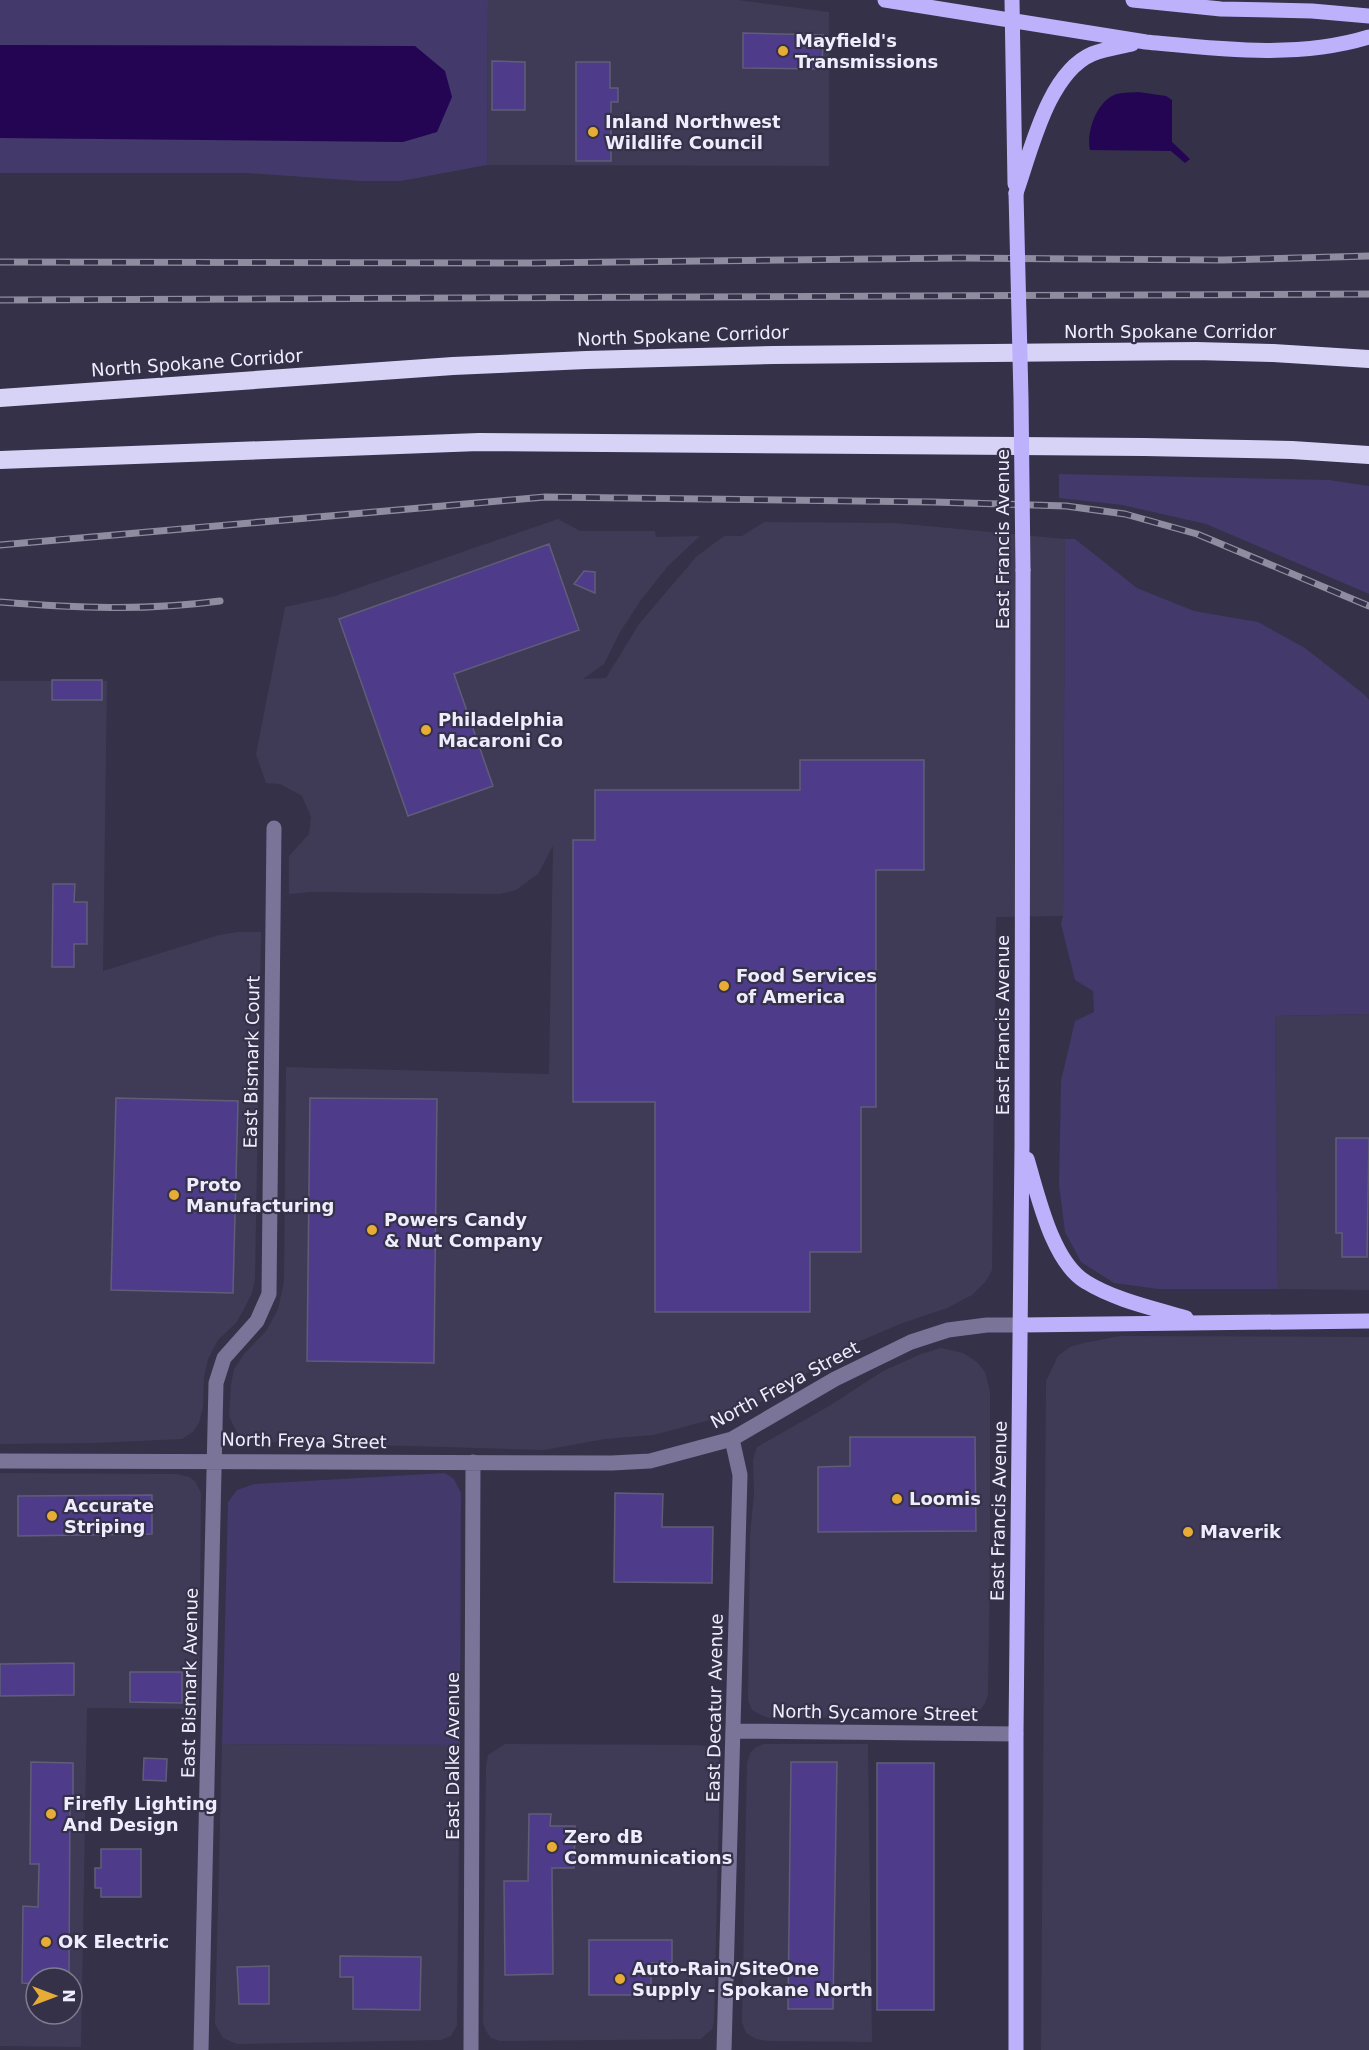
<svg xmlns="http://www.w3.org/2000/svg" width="1369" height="2050" font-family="'DejaVu Sans',sans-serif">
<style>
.built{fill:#3f3b57;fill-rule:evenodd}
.green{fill:#43396b}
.water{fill:#230553}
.building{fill:#4e3c8a;stroke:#605d77;stroke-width:1.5}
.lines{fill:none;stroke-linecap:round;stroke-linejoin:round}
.minor{stroke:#797498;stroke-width:15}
.major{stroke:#bdb1fc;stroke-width:15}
.highway{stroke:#d7d3f7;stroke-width:18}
.rail-casing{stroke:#8f8ca0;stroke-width:7}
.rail{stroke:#343148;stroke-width:4.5;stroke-dasharray:14;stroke-linecap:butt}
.major-bridge{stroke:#bdb1fc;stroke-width:15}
.poi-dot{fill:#e6ac36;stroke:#343148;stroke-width:2}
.labels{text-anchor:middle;stroke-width:4.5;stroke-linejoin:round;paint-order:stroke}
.poi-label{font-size:18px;font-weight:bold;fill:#efedfd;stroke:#343148;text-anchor:start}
.street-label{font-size:18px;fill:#efedfd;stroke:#343148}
</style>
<rect width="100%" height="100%" fill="#343148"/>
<path class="built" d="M 488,0 L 738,0 L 829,12 L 829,166 L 487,165 Z
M 558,519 L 580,531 L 655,531 L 656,537 L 700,536 L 668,566 L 641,600 L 620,632 L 604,664 L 583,679 L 606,678 L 639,624 L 696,557 L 724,536 L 742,536 L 764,522 L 895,523 L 1065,539 L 1063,916 L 996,917 L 992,1270 L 986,1281 L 972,1295 L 947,1308 L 900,1324 L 858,1342 L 762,1401 L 733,1414 L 653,1435 L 605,1439 L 544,1450 L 275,1442 L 248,1437 L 237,1433 L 229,1416 L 231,1384 L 234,1369 L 244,1354 L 266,1331 L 278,1309 L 284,1282 L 286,1067 L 549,1074 L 553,846 L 538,874 L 516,890 L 500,894 L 311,892 L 289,894 L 289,856 L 309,834 L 311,817 L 302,796 L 280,784 L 266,783 L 256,754 L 285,607 L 335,596 Z
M 0,681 L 107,681 L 103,971 L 219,935 L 238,932 L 261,932 L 255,1279 L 252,1293 L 244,1309 L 236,1323 L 218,1340 L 208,1359 L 204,1377 L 203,1407 L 199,1423 L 193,1432 L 182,1439 L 95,1443 L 0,1444 Z
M 1369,1014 L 1369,1290 L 1278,1289 L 1275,1016 Z
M 1120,1336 L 1369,1337 L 1369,2050 L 1041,2050 L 1046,1381 L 1058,1356 L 1070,1347 L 1084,1343 Z
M 941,1348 L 963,1353 L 977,1362 L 985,1372 L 990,1392 L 990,1564 L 988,1694 L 985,1703 L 979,1712 L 969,1716 L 769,1718 L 761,1715 L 752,1710 L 748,1700 L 750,1535 L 754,1494 L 753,1459 L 757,1447 L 829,1406 L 883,1371 L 921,1354 Z
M 0,1473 L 177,1474 L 189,1477 L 195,1481 L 201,1493 L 199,1709 L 87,1708 L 81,2047 L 0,2046 ZM 36,1978 L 72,1978 L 72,2014 L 36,2014 Z
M 222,1744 L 460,1745 L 457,2025 L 451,2036 L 441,2040 L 237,2044 L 223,2038 L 215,2024 Z
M 505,1744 L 697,1745 L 707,1746 L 715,1752 L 719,1760 L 720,1767 L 714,2022 L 712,2029 L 701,2039 L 500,2041 L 491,2038 L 486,2031 L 483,2024 L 486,1766 L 488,1755 Z
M 764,1744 L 868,1744 L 872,2042 L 768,2041 L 756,2039 L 746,2033 L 742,2022 L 747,1763 L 750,1753 L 756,1747 Z"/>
<path class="green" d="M 0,0 L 488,0 L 487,165 L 401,181 L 361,181 L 246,173 L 0,173 Z
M 1059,474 L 1329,480 L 1369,486 L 1369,594 L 1206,524 L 1122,505 L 1059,498 Z
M 1065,539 L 1075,539 L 1137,588 L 1194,611 L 1258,622 L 1305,648 L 1365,695 L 1369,700 L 1369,1014 L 1275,1016 L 1278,1289 L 1158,1289 L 1114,1283 L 1081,1262 L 1065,1232 L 1059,1185 L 1061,1081 L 1075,1021 L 1094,1012 L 1093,991 L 1075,980 L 1061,924 L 1063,916 Z
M 445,1473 L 454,1479 L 461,1493 L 460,1745 L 222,1744 L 228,1502 L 237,1490 L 254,1484 Z"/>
<path class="water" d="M 0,45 L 415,46 L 445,71 L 452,97 L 437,132 L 403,142 L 0,138 Z
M 1138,92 L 1166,96 L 1172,100 L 1172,142 L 1190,159 L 1185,163 L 1171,151 L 1090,150 C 1086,133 1096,103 1114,95 C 1120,92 1131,93 1138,92 Z"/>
<path class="building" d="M 743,33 L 823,35 L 822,69 L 743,68 Z
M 492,61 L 525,62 L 525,110 L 492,110 Z
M 576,62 L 610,62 L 610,88 L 618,88 L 618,102 L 611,102 L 611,161 L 576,161 Z
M 549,544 L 579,630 L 454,674 L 493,786 L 408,816 L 339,619 Z
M 584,571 L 595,572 L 595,593 L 574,584 Z
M 52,680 L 102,680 L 102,700 L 52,700 Z
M 800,760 L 924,760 L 924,870 L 876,870 L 876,1107 L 861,1107 L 861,1252 L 810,1252 L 810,1312 L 655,1312 L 655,1102 L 573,1102 L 573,840 L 595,840 L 595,790 L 800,790 Z
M 53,884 L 75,884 L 74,902 L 87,902 L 87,944 L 74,944 L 74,967 L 52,967 Z
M 116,1098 L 238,1101 L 233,1293 L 111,1290 Z
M 310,1098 L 437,1099 L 434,1363 L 307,1361 Z
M 1336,1138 L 1369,1138 L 1367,1257 L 1342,1257 L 1342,1233 L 1336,1233 Z
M 850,1437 L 975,1437 L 976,1531 L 818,1532 L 818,1467 L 850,1466 Z
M 615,1493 L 663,1494 L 662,1527 L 713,1527 L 712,1583 L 614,1582 Z
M 152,1495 L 152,1534 L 18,1536 L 18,1496 Z
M 74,1663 L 74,1695 L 0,1696 L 0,1664 Z
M 130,1672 L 182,1672 L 182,1703 L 130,1702 Z
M 144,1758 L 167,1759 L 166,1781 L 143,1780 Z
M 31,1762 L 73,1763 L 73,1805 L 70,1806 L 69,1978 L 36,1978 L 36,1984 L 22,1983 L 23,1906 L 38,1907 L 39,1864 L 30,1864 Z
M 791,1762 L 837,1762 L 833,2009 L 788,2009 Z
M 877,1763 L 934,1763 L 934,2010 L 877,2010 Z
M 529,1814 L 551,1814 L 550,1826 L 575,1826 L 574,1868 L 552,1868 L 553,1974 L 505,1975 L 504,1881 L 528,1881 Z
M 101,1849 L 141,1849 L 141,1897 L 101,1897 L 101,1888 L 95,1888 L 95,1868 L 101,1868 Z
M 589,1940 L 672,1940 L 672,1963 L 651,1963 L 651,1995 L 589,1995 Z
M 340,1956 L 421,1957 L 420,2010 L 353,2009 L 353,1977 L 340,1977 Z
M 269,1966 L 269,2004 L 239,2004 L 237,1967 Z"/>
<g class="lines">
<path class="minor" d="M 0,1461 L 612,1463 L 650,1461 L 732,1439 L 835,1379 L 911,1342 L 948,1330 L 987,1325 L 1021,1325
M 734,1731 L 1016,1734
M 201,2050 L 216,1383 L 224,1358 L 257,1321 L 269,1294 L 274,828
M 471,2050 L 473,1462
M 724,2050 L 740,1475 L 732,1439"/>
<path class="major" d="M 885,0 L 1146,42 C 1219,49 1298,59 1369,37
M 1012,0 L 1015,184
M 1133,0 L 1221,9 L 1312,11 L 1369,16
M 1016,193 C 1031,151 1048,73 1092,54 C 1104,49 1119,47 1132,44
M 1027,1159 C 1038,1195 1052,1262 1086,1282 C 1115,1300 1153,1308 1186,1318
M 1021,1325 L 1369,1321
M 1016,2050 L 1016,1734 L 1022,1144 L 1023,570"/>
<path class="highway" d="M 0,398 L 453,366 L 586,360 L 774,355 L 1196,351 L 1273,353 L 1369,359
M 0,460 L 479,442 L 1144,447 L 1292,450 L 1369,455"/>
<defs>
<path id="rail" d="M 0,262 L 535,263 L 961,258 L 1222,260 L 1369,256
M 0,300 L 1369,294
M 0,545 L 545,497 L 933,502 L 1066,506 L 1125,514 L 1197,534 L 1369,606
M 0,602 C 76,608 145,611 220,601"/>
</defs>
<use href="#rail" class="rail-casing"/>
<use href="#rail" class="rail"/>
<path class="major-bridge" d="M 1016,193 L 1021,398 L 1023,570"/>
</g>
<g class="poi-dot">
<circle cx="783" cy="51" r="6"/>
<circle cx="593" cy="132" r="6"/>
<circle cx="426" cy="730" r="6"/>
<circle cx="724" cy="986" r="6"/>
<circle cx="174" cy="1195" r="6"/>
<circle cx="372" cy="1230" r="6"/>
<circle cx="897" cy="1499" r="6"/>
<circle cx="52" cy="1516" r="6"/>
<circle cx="1188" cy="1532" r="6"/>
<circle cx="51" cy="1814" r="6"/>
<circle cx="552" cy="1847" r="6"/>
<circle cx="46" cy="1942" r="6"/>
<circle cx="620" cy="1979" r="6"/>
</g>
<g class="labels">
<g class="poi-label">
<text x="795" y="47">Mayfield's<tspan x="795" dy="21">Transmissions</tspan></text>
<text x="605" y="128">Inland Northwest<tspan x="605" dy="21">Wildlife Council</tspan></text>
<text x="438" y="726">Philadelphia<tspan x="438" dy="21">Macaroni Co</tspan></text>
<text x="736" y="982">Food Services<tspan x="736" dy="21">of America</tspan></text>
<text x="186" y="1191">Proto<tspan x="186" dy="21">Manufacturing</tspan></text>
<text x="384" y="1226">Powers Candy<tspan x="384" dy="21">&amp; Nut Company</tspan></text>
<text x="909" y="1505">Loomis</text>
<text x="64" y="1512">Accurate<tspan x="64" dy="21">Striping</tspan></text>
<text x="1200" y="1538">Maverik</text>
<text x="63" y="1810">Firefly Lighting<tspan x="63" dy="21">And Design</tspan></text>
<text x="564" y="1843">Zero dB<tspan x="564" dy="21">Communications</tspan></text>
<text x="58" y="1948">OK Electric</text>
<text x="632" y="1975">Auto-Rain/SiteOne<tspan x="632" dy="21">Supply - Spokane North</tspan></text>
</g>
<g class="street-label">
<text x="1170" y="338">North Spokane Corridor</text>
<text transform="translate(683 336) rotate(-2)" y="6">North Spokane Corridor</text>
<text transform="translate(197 363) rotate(-4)" y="6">North Spokane Corridor</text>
<text transform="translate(1003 539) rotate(-90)" y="6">East Francis Avenue</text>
<text transform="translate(1003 1025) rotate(-90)" y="6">East Francis Avenue</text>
<text transform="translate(252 1062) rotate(-89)" y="6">East Bismark Court</text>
<text transform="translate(785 1385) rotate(-28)" y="6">North Freya Street</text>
<text transform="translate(304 1441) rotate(1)" y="6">North Freya Street</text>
<text transform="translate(999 1511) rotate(-89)" y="6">East Francis Avenue</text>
<text transform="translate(190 1683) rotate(-89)" y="6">East Bismark Avenue</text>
<text transform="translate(715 1708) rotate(-89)" y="6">East Decatur Avenue</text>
<text transform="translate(875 1713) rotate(1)" y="6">North Sycamore Street</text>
<text transform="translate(453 1756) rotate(-90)" y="6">East Dalke Avenue</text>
</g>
</g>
<g transform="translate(54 1996) rotate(90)"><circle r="28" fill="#343148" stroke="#7f7c90" stroke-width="1.5"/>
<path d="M0-4.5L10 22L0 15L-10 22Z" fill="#e6ac36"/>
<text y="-9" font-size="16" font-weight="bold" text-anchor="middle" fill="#efedfd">N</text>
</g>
</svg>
